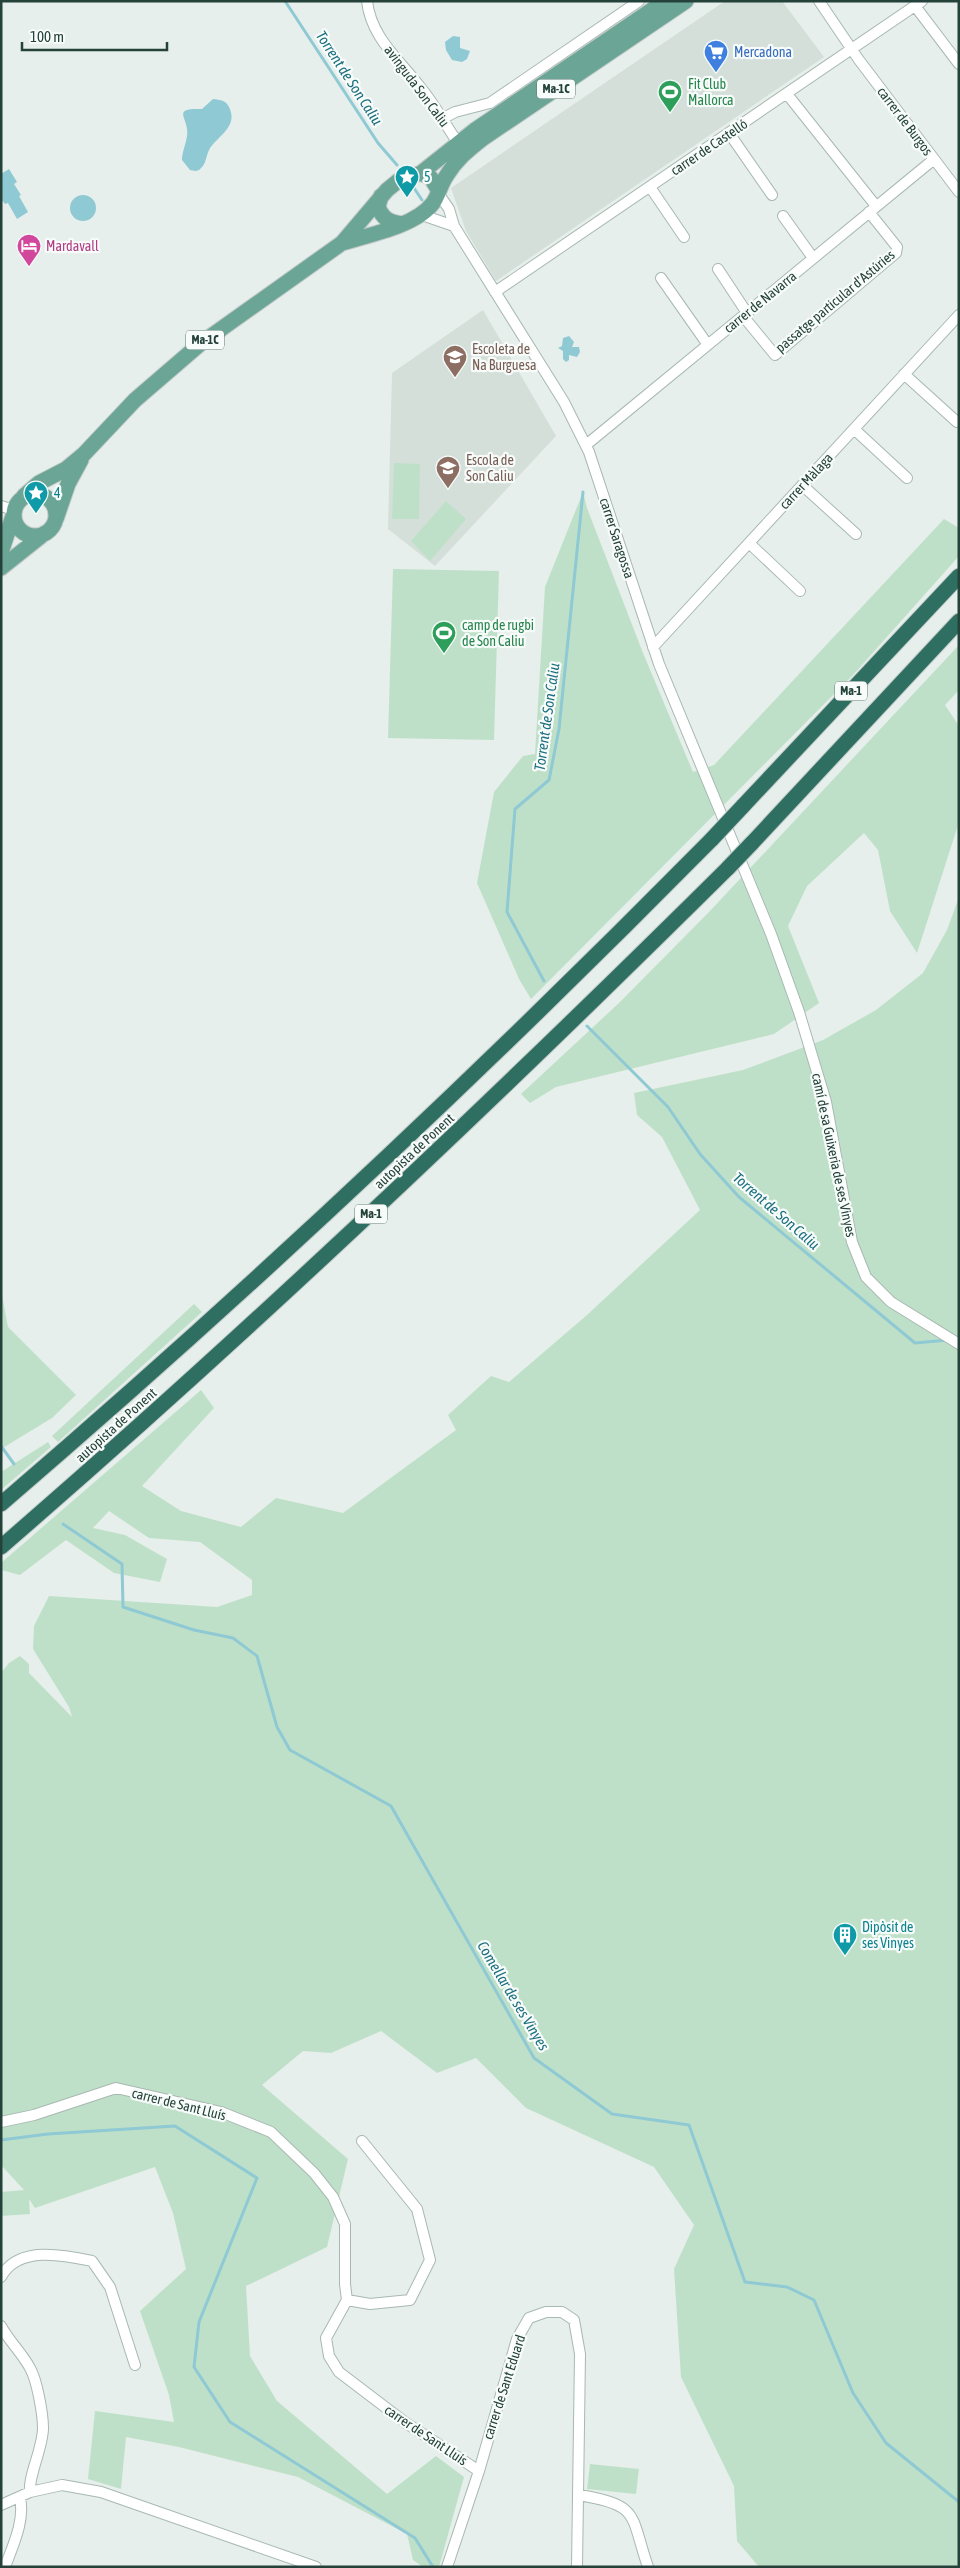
<svg xmlns="http://www.w3.org/2000/svg" width="960" height="2568" font-family="'Asap Condensed',sans-serif">
<style>
.built{fill:#d4dfda}
.green{fill:#bfe0c8}
.water{fill:#8ec9d4}
.lines{fill:none;stroke-linecap:round;stroke-linejoin:round}
.stream{stroke:#8ec9d4;stroke-width:3}
.street-casing{stroke:#a8b8b2;stroke-width:12}
.primary-casing{stroke:#c2cac8;stroke-width:17}
.highway-casing{stroke:#c2cac8;stroke-width:17}
.street{stroke:#fff;stroke-width:10}
.primary{stroke:#6aa596;stroke-width:15}
.highway{stroke:#2f6f62;stroke-width:15}
.highway-bridge-casing{stroke:#c2cac8;stroke-width:17;stroke-linecap:butt}
.highway-bridge{stroke:#2f6f62;stroke-width:15}
.labels{text-anchor:middle;stroke-width:4.5;stroke-linejoin:round;paint-order:stroke}
.shield{fill:#f7fbf9;stroke:#637a73;stroke-width:1}
.shield-label{font-size:12px;font-weight:bold;fill:#24423a}
.shop-label{font-size:14px;fill:#366cbe;stroke:#f7fbf9;text-anchor:start}
.leisure-label{font-size:14px;fill:#27864d;stroke:#f7fbf9;text-anchor:start}
.street-label{font-size:14px;fill:#24423a;stroke:#f7fbf9}
.culture-label{font-size:14px;fill:#0d838f;stroke:#f7fbf9;text-anchor:start}
.hotel-label{font-size:14px;fill:#b23c85;stroke:#f7fbf9;text-anchor:start}
.education-label{font-size:14px;fill:#785e54;stroke:#f7fbf9;text-anchor:start}
.water-label{font-size:15px;font-style:italic;fill:#1c6f80;stroke:#f7fbf9}
</style>
<rect width="100%" height="100%" fill="#e6efeb"/>
<path class="built" d="M 725,1 L 782,1 L 824,57 L 496,281 L 466,231 L 451,188 Z
M 483,310 L 556,436 L 435,566 L 388,529 L 392,373 Z"/>
<path class="green" d="M 394,463 L 420,464 L 419,519 L 392,519 Z
M 583,492 L 587,508 L 643,653 L 693,772 L 714,765 L 944,519 L 959,528 L 959,556 L 853,675 L 531,999 L 519,979 L 477,883 L 494,792 L 523,756 L 535,754 L 545,587 Z
M 446,501 L 466,519 L 430,561 L 411,541 Z
M 393,569 L 499,571 L 494,740 L 388,738 Z
M 959,645 L 959,690 L 945,705 L 959,726 L 959,822 L 917,953 L 890,911 L 878,850 L 864,833 L 807,886 L 788,926 L 819,1003 L 774,1034 L 556,1087 L 530,1103 L 521,1094 L 619,1003 L 709,912 Z
M 959,897 L 959,2567 L 759,2567 L 737,2541 L 734,2486 L 681,2377 L 674,2269 L 694,2225 L 654,2167 L 526,2108 L 476,2058 L 437,2073 L 381,2031 L 331,2053 L 303,2051 L 262,2085 L 348,2159 L 327,2247 L 246,2286 L 250,2356 L 277,2401 L 387,2494 L 436,2456 L 464,2477 L 439,2567 L 423,2567 L 413,2560 L 407,2534 L 298,2477 L 179,2447 L 126,2437 L 121,2489 L 88,2479 L 95,2411 L 174,2422 L 169,2395 L 140,2311 L 186,2269 L 173,2213 L 155,2167 L 35,2208 L 29,2199 L 30,2214 L 1,2216 L 1,2192 L 24,2190 L 1,2165 L 1,1673 L 9,1663 L 20,1656 L 29,1664 L 29,1673 L 72,1717 L 69,1707 L 33,1649 L 34,1626 L 49,1596 L 217,1607 L 252,1595 L 252,1580 L 200,1542 L 149,1538 L 109,1511 L 93,1528 L 125,1535 L 167,1559 L 160,1582 L 114,1573 L 66,1540 L 20,1575 L 1,1570 L 1,1563 L 201,1390 L 214,1408 L 142,1486 L 181,1511 L 241,1527 L 276,1498 L 343,1513 L 456,1430 L 448,1415 L 491,1376 L 509,1382 L 587,1315 L 700,1210 L 662,1137 L 637,1115 L 634,1093 L 743,1070 L 823,1040 L 876,1010 L 923,973 L 947,930 Z
M 1,1290 L 8,1327 L 76,1395 L 52,1418 L 1,1449 Z
M 194,1304 L 202,1312 L 58,1442 L 52,1436 Z
M 48,1442 L 51,1447 L 1,1490 L 1,1472 Z
M 590,2464 L 639,2469 L 636,2494 L 587,2489 Z"/>
<path class="water" d="M 453,36 L 460,37 L 460,48 L 470,51 L 467,59 L 462,62 L 452,60 L 446,50 L 445,42 Z
M 213,99 C 220,100 226,100 229,107 C 239,127 217,136 209,150 C 206,156 206,164 201,168 C 198,172 194,171 190,170 L 182,160 C 182,152 186,144 187,136 C 190,118 169,108 202,109 Z
M 9,169 L 17,182 L 14,184 L 21,195 L 19,196 L 28,212 L 17,219 L 8,203 L 5,204 L 1,199 L 1,174 Z
M70 208a13 13 0 1 1 26 0a13 13 0 1 1-26 0Z
M 569,336 L 574,342 L 572,347 L 579,347 L 580,352 L 577,357 L 569,355 L 569,360 L 566,362 L 563,359 L 563,351 L 558,348 L 562,346 L 563,338 Z"/>
<g class="lines">
<path class="stream" d="M 285,1 L 378,143 L 397,165
M 410,182 L 422,200
M 544,981 L 507,912 L 515,809 L 549,780 L 559,729 L 583,492
M 587,1026 L 668,1107 L 700,1154 L 739,1197 L 915,1343 L 948,1340
M 1,1446 L 14,1464
M 63,1524 L 122,1564 L 123,1607 L 194,1630 L 233,1638 L 257,1656 L 277,1727 L 290,1750 L 391,1806 L 534,2058 L 612,2114 L 689,2125 L 745,2282 L 787,2287 L 814,2300 L 853,2393 L 886,2443 L 959,2502
M 1,2140 L 48,2134 L 175,2126 L 257,2178 L 199,2322 L 194,2367 L 230,2422 L 415,2538 L 433,2567"/>
<defs>
<path id="street" d="M 367,1 C 371,38 400,60 421,88 C 435,105 445,124 458,143
M 819,1 L 859,60 L 959,192
M 915,6 L 959,64
M 787,94 L 876,206
M 444,118 L 455,112 L 490,103 L 639,1
M 729,133 L 772,195
M 650,187 L 684,237
M 438,193 L 449,209 L 454,226 L 564,402 L 589,452 L 659,664 L 771,934 L 799,1012 L 826,1102 L 852,1242 L 866,1277 L 891,1302 L 959,1344
M 419,214 L 454,226
M 783,216 L 813,258
M 718,269 L 747,313
M 661,278 L 708,345
M 495,292 L 922,1
M 743,316 L 775,355 L 896,253 L 897,247 L 869,212
M 904,374 L 957,422
M 854,429 L 907,478
M 586,445 L 933,160
M 802,485 L 856,534
M 1,506 L 14,510
M 749,543 L 800,591
M 653,647 L 959,315
M 1,2122 L 34,2115 L 116,2088 L 221,2112 L 271,2132 L 314,2173 L 333,2197 L 345,2224 L 345,2284 L 347,2300 L 326,2338 L 329,2356 L 339,2372 L 406,2423 L 479,2471
M 1,2277 C 18,2245 64,2255 92,2261 L 110,2287 L 135,2365
M 347,2300 L 370,2304 L 410,2300 L 430,2260 L 417,2209 L 362,2141
M 1,2326 C 9,2341 22,2353 30,2368 C 37,2380 43,2414 43,2428 C 43,2448 28,2476 30,2492
M 579,2495 C 641,2505 630,2515 648,2567
M 1,2505 L 30,2492 L 62,2485 L 101,2492 L 316,2567
M 5,2567 C 13,2545 25,2521 20,2498
M 447,2567 L 479,2471 L 517,2339 L 529,2318 L 546,2312 L 562,2312 L 574,2320 L 580,2354 L 577,2567"/>
<path id="primary" d="M 421,173 L 475,130 L 665,1
M 381,196 L 378,207 C 383,219 389,222 402,224
M 342,243 C 368,235 416,226 433,203 C 439,194 441,183 447,175 C 456,160 468,150 482,139 L 686,1
M14 515a21 21 0 1 1 42 0a21 21 0 1 1-42 0Z
M 24,496 L 39,483 L 66,469 L 84,454 L 135,400 L 200,344 L 342,243 L 387,190 L 398,181 L 421,173 L 431,178 L 439,191
M 56,519 L 68,484 L 81,460
M 1,553 L 13,516
M 1,568 L 45,533"/>
<path id="highway" d="M 743,806 L 959,576
M 752,843 L 959,621
M 1,1504 C 247,1293 484,1070 712,839
M 1,1547 C 252,1330 492,1102 728,868"/>
</defs>
<use href="#street" class="street-casing"/>
<use href="#primary" class="primary-casing"/>
<use href="#highway" class="highway-casing"/>
<use href="#street" class="street"/>
<use href="#primary" class="primary"/>
<use href="#highway" class="highway"/>
<defs>
<path id="highway-bridge" d="M 712,839 L 743,806
M 728,868 L 752,843"/>
</defs>
<use href="#highway-bridge" class="highway-bridge-casing"/>
<use href="#highway-bridge" class="highway-bridge"/>
</g>
<defs>
<symbol id="supermarket-pin" viewBox="-11 -11 22 30"><path d="M0 17L-7.5 6A9.5 9.5 0 1 1 7.5 6Z" fill="#3f7fe0" stroke="#f7fbf9"/><path d="M-6-5.5h2.5l.6 2H6L4.5 2H-2.5L-4.4-4H-6ZM-1.5 3.2a1.3 1.3 0 1 0 .1 0ZM3 3.2a1.3 1.3 0 1 0 .1 0Z" fill="#fff"/></symbol>
<symbol id="stadium-pin" viewBox="-11 -11 22 30"><path d="M0 17L-7.5 6A9.5 9.5 0 1 1 7.5 6Z" fill="#2e9e5b" stroke="#f7fbf9"/><path d="M0-5a6.5 5 0 1 0 0 10a6.5 5 0 1 0 0-10ZM-3.5-1.8h7v3.6h-7Z" fill="#fff"/></symbol>
<symbol id="sight-pin" viewBox="-11 -11 22 30"><path d="M0 17L-7.5 6A9.5 9.5 0 1 1 7.5 6Z" fill="#0f9aa8" stroke="#f7fbf9"/><path d="M0-6L1.8-2.2L6-1.7L2.9 1.2L3.7 5.4L0 3.3L-3.7 5.4L-2.9 1.2L-6-1.7L-1.8-2.2Z" fill="#fff"/></symbol>
<symbol id="hotel-pin" viewBox="-11 -11 22 30"><path d="M0 17L-7.5 6A9.5 9.5 0 1 1 7.5 6Z" fill="#d1479c" stroke="#f7fbf9"/><path d="M-6-4.5h1.5V1H6V5H4.5V3h-9V5H-6ZM-4 0a1.8 1.8 0 1 1 3.6 0ZM.5 0V-2.5h3Q6-2.5 6 0Z" fill="#fff"/></symbol>
<symbol id="school-pin" viewBox="-11 -11 22 30"><path d="M0 17L-7.5 6A9.5 9.5 0 1 1 7.5 6Z" fill="#8d6e63" stroke="#f7fbf9"/><path d="M0-5L7-2L0 1L-7-2ZM-4 1L0 2.5L4 1V4Q0 6-4 4Z" fill="#fff"/></symbol>
<symbol id="building-pin" viewBox="-11 -11 22 30"><path d="M0 17L-7.5 6A9.5 9.5 0 1 1 7.5 6Z" fill="#0f9aa8" stroke="#f7fbf9"/><path d="M-4-6H4V6H1V3H-1V6H-4ZM-2.5-4.3h1.7v1.8h-1.7ZM.8-4.3h1.7v1.8H.8ZM-2.5-1h1.7V.8h-1.7ZM.8-1h1.7V.8H.8Z" fill="#fff"/></symbol>
</defs>
<g fill-rule="evenodd">
<use href="#supermarket-pin" x="702" y="38" width="28" height="38"/>
<use href="#stadium-pin" x="656" y="78" width="28" height="38"/>
<use href="#sight-pin" x="393" y="163" width="28" height="38"/>
<use href="#hotel-pin" x="15" y="232" width="28" height="38"/>
<use href="#school-pin" x="441" y="343" width="28" height="38"/>
<use href="#school-pin" x="434" y="454" width="28" height="38"/>
<use href="#sight-pin" x="22" y="479" width="28" height="38"/>
<use href="#stadium-pin" x="430" y="619" width="28" height="38"/>
<use href="#building-pin" x="831" y="1921" width="28" height="38"/>
</g>
<g class="labels">
<g class="shield">
<rect x="537" y="79.5" width="38" height="19" rx="4"/>
<rect x="186" y="330.5" width="38" height="19" rx="4"/>
<rect x="835" y="681.5" width="32" height="19" rx="4"/>
<rect x="355" y="1204.5" width="32" height="19" rx="4"/>
</g>
<g class="shield-label">
<text x="556" y="93">Ma-1C</text>
<text x="205" y="344">Ma-1C</text>
<text x="851" y="695">Ma-1</text>
<text x="371" y="1218">Ma-1</text>
</g>
<g class="shop-label">
<text x="734" y="57">Mercadona</text>
</g>
<g class="leisure-label">
<text x="688" y="89">Fit Club<tspan x="688" dy="16">Mallorca</tspan></text>
<text x="462" y="630">camp de rugbi<tspan x="462" dy="16">de Son Caliu</tspan></text>
</g>
<g class="street-label">
<text transform="translate(417 86) rotate(53)" y="5">avinguda Son Caliu</text>
<text transform="translate(905 121) rotate(53)" y="5">carrer de Burgos</text>
<text transform="translate(709 147) rotate(-34)" y="5">carrer de Castelló</text>
<text transform="translate(835 301) rotate(-40)" y="5">passatge particular d'Astúries</text>
<text transform="translate(760 302) rotate(-39)" y="5">carrer de Navarra</text>
<text transform="translate(806 481) rotate(-47)" y="5">carrer Màlaga</text>
<text transform="translate(617 538) rotate(72)" y="5">carrer Saragossa</text>
<text transform="translate(414 1151) rotate(-43)" y="5">autopista de Ponent</text>
<text transform="translate(834 1155) rotate(78)" y="5">camí de sa Guixeria de ses Vinyes</text>
<text transform="translate(116 1425) rotate(-42)" y="5">autopista de Ponent</text>
<text transform="translate(179 2104) rotate(14)" y="5">carrer de Sant Lluís</text>
<text transform="translate(504 2387) rotate(-72)" y="5">carrer de Sant Eduard</text>
<text transform="translate(426 2435) rotate(34)" y="5">carrer de Sant Lluís</text>
</g>
<g class="culture-label">
<text x="424" y="182">5</text>
<text x="54" y="498">4</text>
<text x="862" y="1932">Dipòsit de<tspan x="862" dy="16">ses Vinyes</tspan></text>
</g>
<g class="hotel-label">
<text x="46" y="251">Mardavall</text>
</g>
<g class="education-label">
<text x="472" y="354">Escoleta de<tspan x="472" dy="16">Na Burguesa</tspan></text>
<text x="466" y="465">Escola de<tspan x="466" dy="16">Son Caliu</tspan></text>
</g>
<g class="water-label">
<text transform="translate(349 78) rotate(57)" y="5">Torrent de Son Caliu</text>
<text transform="translate(547 717) rotate(-82)" y="5">Torrent de Son Caliu</text>
<text transform="translate(776 1211) rotate(41)" y="5">Torrent de Son Caliu</text>
<text transform="translate(513 1996) rotate(59)" y="5">Comellar de ses Vinyes</text>
</g>
</g>
<rect width="960" height="2568" fill="none" stroke="#24423a" stroke-width="5"/>
<path d="M22 42v8h145v-8" fill="none" stroke="#24423a" stroke-width="2.5"/>
<text x="30" y="42" font-size="15" fill="#24423a" stroke="#f7fbf9" stroke-width="4" paint-order="stroke">100 m</text>
</svg>
